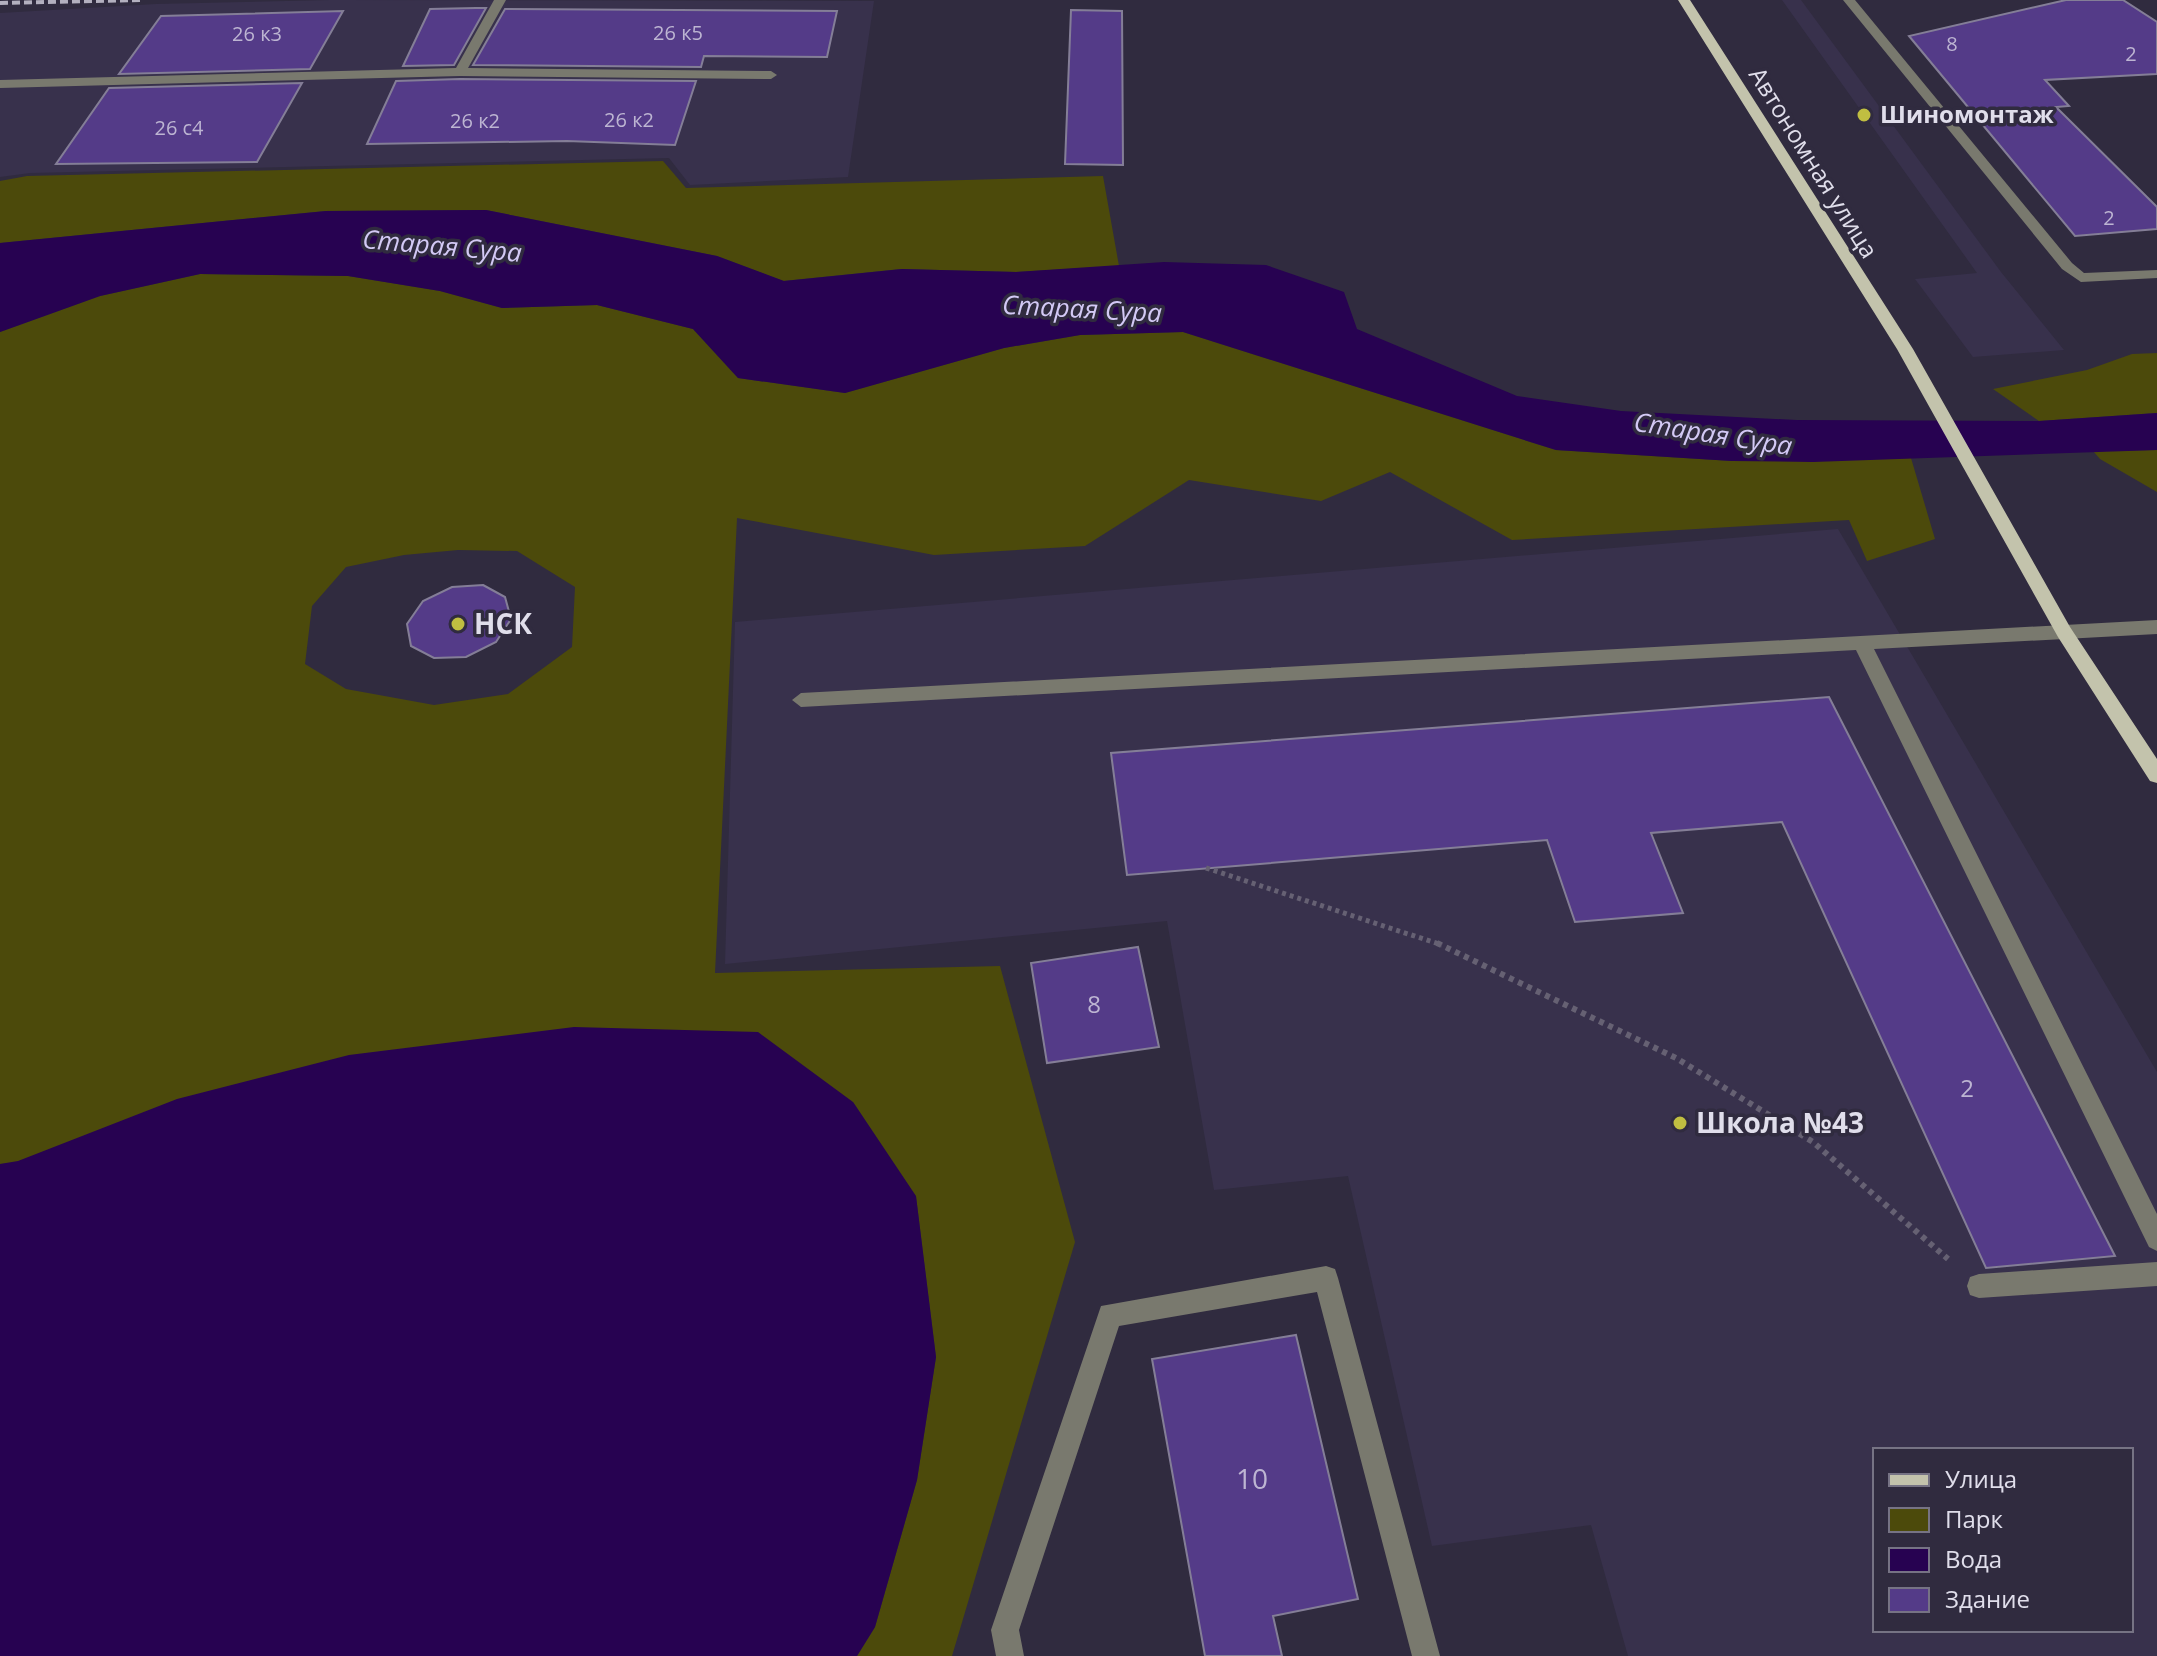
<svg xmlns="http://www.w3.org/2000/svg" width="2157" height="1656" font-family="'Open Sans',sans-serif">
<style>
.built{fill:#38314c;fill-rule:evenodd}
.green{fill:#4c4a0b;fill-rule:evenodd}
.water{fill:#270251}
.building{fill:#543b88;stroke:#847e97;stroke-width:2}
.lines{fill:none;stroke-linecap:round;stroke-linejoin:round}
.path-far1{stroke:#666173;stroke-width:5;stroke-dasharray:4 4;stroke-linecap:butt}
.path{stroke:#666173;stroke-width:6;stroke-dasharray:5 5;stroke-linecap:butt}
.minor{fill:#79796e;fill-rule:evenodd}
.major{fill:#c3c3ac;fill-rule:evenodd}
.rail{stroke:#b3b0bf;stroke-width:4;stroke-dasharray:8 4;stroke-linecap:butt}
.poi-dot{fill:#c0be41;stroke:#302b3f;stroke-width:3}
.labels{text-anchor:middle;stroke-width:7;stroke-linejoin:round;paint-order:stroke}
.far-number-label{font-size:20px;fill:#bdb5d2}
.far-poi-label{font-size:24px;font-weight:bold;fill:#e0deeb;stroke:#302b3f;text-anchor:start}
.far-street-label{font-size:24px;fill:#e0deeb;stroke:#302b3f}
.number-label{font-size:24px;fill:#bdb5d2}
.far-water-label{font-size:26px;font-style:italic;fill:#d3c9f5;stroke:#302b3f}
.poi-label{font-size:28px;font-weight:bold;fill:#e0deeb;stroke:#302b3f;text-anchor:start}
.near-number-label{font-size:28px;fill:#bdb5d2}
</style>
<rect width="100%" height="100%" fill="#302b3f"/>
<path class="built" d="M 331,0 L 874,1 L 848,177 L 690,185 L 669,158 L 30,173 L 0,177 L 0,13 L 156,4 Z
M 1782,0 L 1801,0 L 2001,272 L 2064,350 L 1973,357 L 1915,279 L 1977,273 Z
M 1838,529 L 2157,1072 L 2157,1656 L 1628,1656 L 1591,1525 L 1432,1546 L 1348,1176 L 1214,1190 L 1167,921 L 725,964 L 735,622 ZM 1875,1450 L 2131,1450 L 2131,1630 L 1875,1630 Z"/>
<path class="green" d="M 663,161 L 686,188 L 1103,176 L 1119,266 L 1016,272 L 901,269 L 783,281 L 717,256 L 486,210 L 326,211 L 0,243 L 0,181 L 27,176 Z
M 200,274 L 348,276 L 440,291 L 502,308 L 597,305 L 693,329 L 738,378 L 845,393 L 1004,348 L 1080,335 L 1183,332 L 1556,450 L 1732,461 L 1911,458 L 1935,539 L 1867,561 L 1849,520 L 1512,540 L 1390,472 L 1321,501 L 1189,480 L 1085,546 L 934,555 L 737,518 L 715,973 L 1000,966 L 1075,1242 L 952,1656 L 857,1656 L 875,1627 L 917,1480 L 936,1357 L 916,1197 L 853,1102 L 0,1164 L 0,332 L 100,296 ZM 458,550 L 517,551 L 575,587 L 572,647 L 508,694 L 434,705 L 346,689 L 305,664 L 312,606 L 346,567 L 404,555 Z
M 2157,353 L 2157,413 L 2039,421 L 1993,389 L 2087,370 L 2132,354 Z
M 2157,450 L 2157,492 L 2100,459 L 2093,451 Z"/>
<path class="water" d="M 486,210 L 717,256 L 784,281 L 902,269 L 1016,272 L 1164,262 L 1266,265 L 1344,292 L 1357,329 L 1517,396 L 1621,411 L 1797,420 L 2039,421 L 2157,413 L 2157,450 L 1813,462 L 1732,461 L 1556,450 L 1183,332 L 1080,335 L 1004,348 L 845,393 L 738,378 L 693,329 L 597,305 L 502,308 L 440,291 L 348,276 L 200,274 L 100,296 L 0,332 L 0,243 L 326,211 Z
M 574,1027 L 758,1032 L 853,1102 L 916,1196 L 936,1357 L 917,1480 L 875,1627 L 857,1656 L 0,1656 L 0,1164 L 18,1161 L 177,1099 L 349,1055 Z"/>
<path class="building" d="M 2066,0 L 2123,0 L 2157,22 L 2157,74 L 2045,80 L 2069,106 L 2056,107 L 2157,207 L 2157,229 L 2075,236 L 1909,36 Z
M 476,8 L 486,8 L 454,65 L 403,66 L 430,9 Z
M 505,9 L 837,11 L 827,57 L 704,56 L 701,67 L 473,65 Z
M 1071,10 L 1122,11 L 1123,165 L 1065,164 Z
M 343,11 L 310,69 L 119,74 L 161,16 Z
M 460,79 L 696,81 L 675,145 L 567,141 L 367,144 L 396,81 Z
M 302,83 L 257,162 L 56,164 L 109,88 Z
M 483,585 L 505,597 L 511,619 L 496,642 L 466,657 L 434,658 L 411,646 L 407,624 L 423,601 L 452,587 Z
M 1829,697 L 2115,1256 L 1986,1268 L 1782,822 L 1651,833 L 1683,913 L 1575,922 L 1547,840 L 1127,875 L 1111,753 Z
M 1138,947 L 1159,1047 L 1047,1063 L 1031,963 Z
M 1296,1335 L 1358,1599 L 1273,1616 L 1282,1656 L 1205,1656 L 1152,1359 Z"/>
<g class="lines">
<path class="path-far1" d="M 1206,868 L 1442,945"/>
<path class="path" d="M 1437,943 L 1676,1058 L 1813,1142 L 1948,1259"/>
<path class="minor" d="M 494,0 L 506,0 L 468,68 L 771,71 L 777,75 L 771,79 L 460,76 L 0,88 L 0,80 L 456,68 Z
M 1843,0 L 1855,0 L 2072,263 L 2084,273 L 2157,270 L 2157,278 L 2081,282 L 2062,269 Z
M 2157,620 L 2157,634 L 1874,649 L 2157,1214 L 2157,1251 L 2149,1247 L 1856,650 L 801,707 L 792,700 L 801,693 Z
M 2157,1262 L 2157,1286 L 1979,1298 L 1970,1295 L 1967,1286 L 1970,1277 L 1979,1274 Z
M 1326,1266 L 1335,1269 L 1338,1278 L 1440,1656 L 1412,1656 L 1317,1292 L 1119,1326 L 1019,1630 L 1024,1656 L 996,1656 L 991,1630 L 1101,1306 Z"/>
<path class="major" d="M 1678,0 L 1690,0 L 1913,349 L 2070,627 L 2157,759 L 2157,783 L 2150,781 L 2058,637 L 1897,349 Z"/>
<path class="rail" d="M 0,3 L 142,0"/>
</g>
<g class="poi-dot">
<circle cx="1864" cy="115" r="8"/>
<circle cx="458" cy="624" r="8"/>
<circle cx="1680" cy="1123" r="8"/>
</g>
<g class="labels">
<g class="far-number-label">
<text x="678" y="40">26 к5</text>
<text x="257" y="41">26 к3</text>
<text x="1952" y="51">8</text>
<text x="2131" y="61">2</text>
<text x="629" y="127">26 к2</text>
<text x="475" y="128">26 к2</text>
<text x="179" y="135">26 с4</text>
<text x="2109" y="225">2</text>
</g>
<g class="far-poi-label">
<text x="1880" y="123">Шиномонтаж</text>
</g>
<g class="far-street-label">
<text transform="translate(1813 163) rotate(58)" y="8">Автономная улица</text>
</g>
<g class="number-label">
<text x="1094" y="1013">8</text>
<text x="1967" y="1097">2</text>
</g>
<g class="far-water-label">
<text transform="translate(442 246) rotate(5)" y="9">Старая Сура</text>
<text transform="translate(1082 309) rotate(3)" y="9">Старая Сура</text>
<text transform="translate(1713 434) rotate(9)" y="9">Старая Сура</text>
</g>
<g class="poi-label">
<text x="474" y="634">НСК</text>
<text x="1696" y="1133">Школа №43</text>
</g>
<g class="near-number-label">
<text x="1252" y="1489">10</text>
</g>
</g>
<rect x="1873" y="1448" width="260" height="184" fill="#302b3f" stroke="#767384" stroke-width="2"/>
<rect x="1889" y="1474" width="40" height="12" fill="#c3c3ac" stroke="#767384" stroke-width="2"/>
<text x="1945" y="1488" font-size="24" fill="#e0deeb">Улица</text>
<rect x="1889" y="1508" width="40" height="24" fill="#4c4a0b" stroke="#767384" stroke-width="2"/>
<text x="1945" y="1528" font-size="24" fill="#e0deeb">Парк</text>
<rect x="1889" y="1548" width="40" height="24" fill="#270251" stroke="#767384" stroke-width="2"/>
<text x="1945" y="1568" font-size="24" fill="#e0deeb">Вода</text>
<rect x="1889" y="1588" width="40" height="24" fill="#543b88" stroke="#767384" stroke-width="2"/>
<text x="1945" y="1608" font-size="24" fill="#e0deeb">Здание</text>
</svg>
